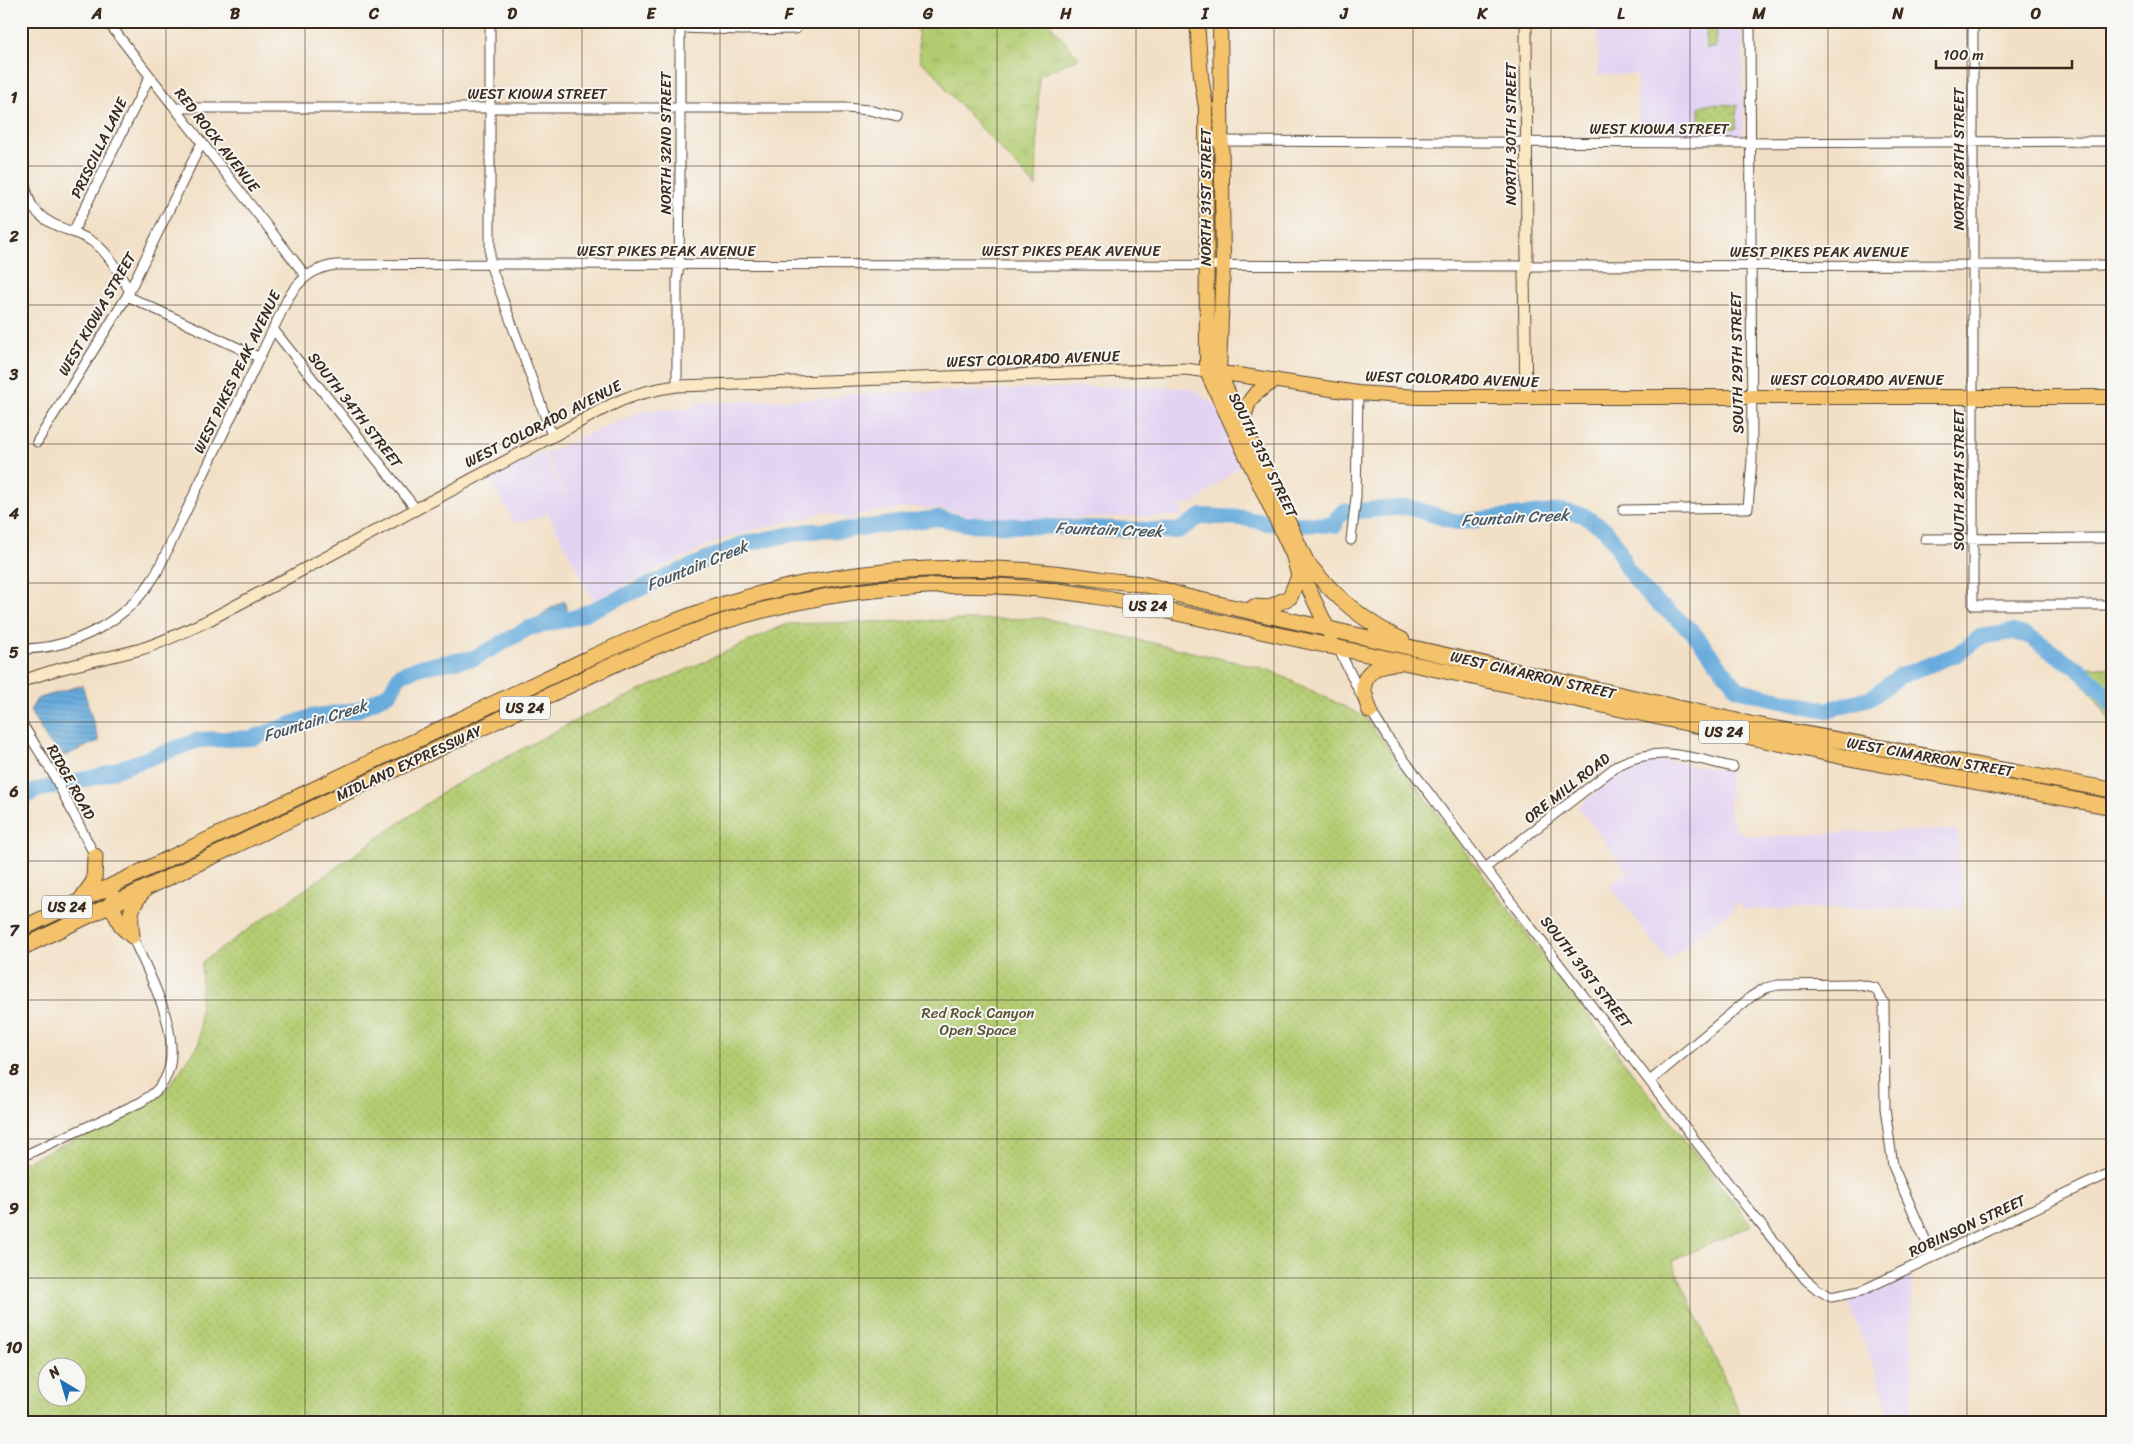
<svg xmlns="http://www.w3.org/2000/svg" width="2133" height="1444" font-family="Sriracha,sans-serif">
<style>
.built{fill:#e3d3f2}
.grass{fill:url(#grass-tufts);stroke:#777b48}
.park{fill:url(#park-dots);stroke:#777b48;fill-rule:evenodd}
.pitch{fill:#b3cc71;stroke:#777b48}
.water{fill:url(#water-rules);stroke:#516b7e}
.lines{fill:none;stroke-linecap:round;stroke-linejoin:round}
.river{stroke:#67acdd;stroke-width:16}
.street-casing{stroke:#564537;stroke-width:11}
.secondary-casing{stroke:#564537;stroke-width:13}
.primary-casing{stroke:#564537;stroke-width:16}
.highway-casing{stroke:#564537;stroke-width:17}
.street{stroke:#fff;stroke-width:9}
.secondary{stroke:#fae7c3;stroke-width:11}
.primary{stroke:#f3c26a;stroke-width:14}
.highway{stroke:#f3c26a;stroke-width:15}
.grid{fill:none;stroke:#3b2a1e;stroke-width:1;stroke-opacity:0.55}
.labels{text-anchor:middle;stroke-width:4;stroke-linejoin:round;paint-order:stroke}
.shield{fill:#f6f6f2;stroke:#73675e;stroke-width:1}
.shield-label{font-size:14px;font-weight:bold;fill:#3b2a1e}
.street-label{font-size:15px;fill:#3b2a1e;stroke:#f6f6f2}
.park-label{font-size:15px;fill:#595233;stroke:#f6f6f2}
.water-label{font-size:16px;font-style:italic;fill:#4a5861;stroke:#f6f6f2}
.neatline{fill:none;stroke:#3b2a1e;stroke-width:2}
.grid-label{font-size:16px;text-anchor:middle;font-weight:bold;fill:#3b2a1e}
</style>
<defs>
<pattern id="grass-tufts" width="24" height="20" patternUnits="userSpaceOnUse" patternTransform="scale(1.25)"><rect width="24" height="20" fill="#b3cc71"/><path d="M3 7l-1-3M5 7V3M7 7l1-3M15 17l-1-3M17 17v-4M19 17l1-3" fill="none" stroke="#9baf61"/></pattern>
<pattern id="park-dots" width="8" height="8" patternUnits="userSpaceOnUse" patternTransform="scale(1.25)"><rect width="8" height="8" fill="#b3cc71"/><path d="M2 2h.1M6 6h.1" fill="none" stroke="#9baf61" stroke-width="1.8" stroke-linecap="round"/></pattern>
<pattern id="water-rules" width="6" height="5" patternUnits="userSpaceOnUse" patternTransform="scale(1.25)"><rect width="6" height="5" fill="#67acdd"/><path d="M0 2.5h6" fill="none" stroke="#568cb3"/></pattern>
</defs>
<rect width="100%" height="100%" fill="#f6f6f2"/>
<filter id="ink" filterUnits="userSpaceOnUse"><feTurbulence type="fractalNoise" baseFrequency=".02" numOctaves="2"/><feDisplacementMap in="SourceGraphic" scale="10" xChannelSelector="R" yChannelSelector="G"/><feConvolveMatrix kernelMatrix="1 2 1 2 8 2 1 2 1" color-interpolation-filters="sRGB"/></filter>
<filter id="wash" filterUnits="userSpaceOnUse"><feTurbulence type="fractalNoise" baseFrequency=".0096" numOctaves="4" result="noise"/><feDisplacementMap in="SourceGraphic" scale="20" xChannelSelector="R" yChannelSelector="G"/><feGaussianBlur stdDeviation="1.12" result="paint"/><feColorMatrix in="noise" values="0 0 0 0 0 0 0 0 0 0 0 0 0 0 0 0 0 1.4 0 .05"/><feComposite in="paint" operator="in"/></filter>
<g filter="url(#wash)">
<rect width="100%" height="100%" fill="#f2e0c6"/>
<path class="built" d="M 1598,21 L 1743,21 L 1743,136 L 1739,139 L 1638,137 L 1637,74 L 1598,75 Z
M 1132,386 L 1188,388 L 1198,392 L 1218,408 L 1244,462 L 1194,504 L 1179,504 L 1183,516 L 981,519 L 948,510 L 913,507 L 859,514 L 855,521 L 824,511 L 809,517 L 746,532 L 715,542 L 593,600 L 548,513 L 538,518 L 515,523 L 489,480 L 543,453 L 569,501 L 561,506 L 570,501 L 546,454 L 586,435 L 640,412 L 658,410 L 691,409 L 696,403 L 840,398 L 841,406 L 841,394 Z
M 1658,759 L 1730,772 L 1729,809 L 1734,825 L 1741,833 L 1758,837 L 1856,832 L 1957,830 L 1963,908 L 1742,909 L 1741,902 L 1668,961 L 1610,886 L 1628,872 L 1578,807 L 1625,768 L 1640,762 Z
M 1912,1273 L 1912,1423 L 1890,1423 L 1886,1399 L 1850,1307 L 1848,1295 L 1864,1294 Z"/>
<path class="grass" d="M 910,21 L 1047,21 L 1079,58 L 1039,76 L 1036,187 L 947,91 L 936,74 L 920,61 L 918,32 Z"/>
<path class="park" d="M 1706,104 L 1737,105 L 1736,128 L 1699,129 L 1699,107 Z
M 1042,618 L 1267,669 L 1364,716 L 1593,1022 L 1751,1225 L 1672,1261 L 1744,1423 L 21,1423 L 21,1236 L 23,1235 L 21,1231 L 21,1164 L 143,1108 L 156,1100 L 168,1088 L 199,1044 L 202,962 L 449,788 L 580,718 L 787,624 ZM 48,1366 L 78,1366 L 78,1396 L 48,1396 Z
M 2065,666 L 2112,668 L 2112,725 C 2099,702 2086,683 2065,666 Z"/>
<path class="pitch" d="M 1706,28 L 1716,28 L 1716,48 L 1706,48 Z"/>
<path class="water" d="M 564,601 L 572,624 L 552,630 L 535,630 L 533,625 L 546,611 Z
M 82,685 L 99,741 L 64,756 C 60,748 53,748 48,741 L 30,711 L 37,699 Z"/>
<g class="lines">
<path class="river" d="M 21,798 L 37,790 L 99,776 L 199,740 L 253,738 L 311,717 L 357,710 L 390,693 L 400,675 L 424,666 L 475,658 L 529,628 L 576,617 L 742,544 L 808,531 L 845,530 L 938,518 L 966,524 L 1178,531 L 1202,516 L 1243,518 L 1268,523 L 1335,525 L 1337,518 L 1343,512 L 1408,507 L 1457,522 L 1562,511 L 1583,515 L 1606,530 L 1618,548 L 1627,569 L 1649,596 L 1692,631 L 1738,689 L 1763,696 L 1827,710 L 1872,697 L 1900,676 L 1958,654 L 1980,637 L 2013,632 L 2029,636 L 2085,674 L 2104,693 L 2112,705"/>
</g>
</g>
<g filter="url(#ink)">
<g class="lines">
<defs>
<path id="street" d="M 107,21 L 306,276
M 490,21 L 490,264 L 552,435
M 1973,21 L 1973,605 L 2112,605
M 680,28 L 743,30 L 796,29
M 175,108 L 846,108 L 869,110 L 897,117
M 1206,141 L 1739,143 L 2112,141
M 21,165 C 28,198 27,214 62,228 C 72,232 84,236 93,242 C 110,253 119,275 130,291
M 21,213 L 32,208
M 73,232 L 150,76
M 1527,266 L 2112,265
M 127,296 L 258,357
M 273,329 L 416,509
M 677,386 L 677,279 L 679,265 L 680,187 L 680,21
M 37,442 L 127,296 L 202,142
M 1623,510 L 1748,508 L 1752,460 L 1750,21
M 1925,539 L 2112,538
M 1351,540 L 1356,497 L 1358,393
M 1338,648 L 1361,695
M 21,649 C 76,649 130,619 157,572 L 288,298 C 300,279 313,268 336,265 L 490,264 L 1524,266
M 1369,708 L 1387,737 L 1485,868 L 1749,1210 L 1806,1280 L 1817,1289 L 1831,1297 L 1861,1291 L 2112,1172
M 21,722 L 52,772 L 95,856
M 1485,868 L 1618,765 C 1659,744 1692,758 1733,767
M 1650,1081 L 1752,996 L 1765,988 L 1778,985 L 1855,984 L 1875,988 L 1884,1003 L 1885,1108 L 1893,1166 L 1933,1257
M 21,1157 L 141,1102 C 150,1096 159,1090 164,1081 C 187,1040 149,975 132,936"/>
<path id="secondary" d="M 1524,273 L 1526,398
M 1525,278 L 1527,266 L 1526,21
M 21,682 C 60,666 101,660 141,649 C 164,642 186,631 209,620 L 607,407 C 630,395 652,389 677,386 L 1186,369 L 1207,372"/>
<path id="primary" d="M 1197,21 L 1201,76 L 1206,108 L 1207,372 L 1331,636
M 1220,21 L 1223,262 L 1219,373 L 1313,575
M 1207,372 L 1238,375 L 1358,393 L 1418,397 L 2112,397
M 1243,424 C 1248,396 1252,395 1276,380"/>
<path id="highway" d="M 1309,565 C 1335,597 1364,622 1402,640
M 1254,607 L 1268,608 L 1290,597 L 1299,576 L 1294,557
M 1370,711 C 1368,705 1365,697 1364,691 C 1362,671 1381,663 1398,663
M 114,897 L 111,905 L 122,927 L 132,936
M 82,898 L 94,881 L 95,856
M 21,929 L 585,660 C 632,639 679,618 728,603 C 849,565 975,560 1099,579 C 1116,582 1134,582 1151,586 C 1163,589 1175,594 1187,597 L 1750,724 L 2112,790
M 132,936 C 129,914 130,907 144,890
M 21,948 C 164,880 307,810 450,743 C 528,707 604,665 685,635 C 821,583 969,573 1112,599 L 1844,757 L 2112,807"/>
</defs>
<use href="#street" class="street-casing"/>
<use href="#secondary" class="secondary-casing"/>
<use href="#primary" class="primary-casing"/>
<use href="#highway" class="highway-casing"/>
<use href="#street" class="street"/>
<use href="#secondary" class="secondary"/>
<use href="#primary" class="primary"/>
<use href="#highway" class="highway"/>
</g>
</g>
<path class="grid" d="M 166,21 L 166,1423M 305,21 L 305,1423M 443,21 L 443,1423M 582,21 L 582,1423M 720,21 L 720,1423M 859,21 L 859,1423M 997,21 L 997,1423M 1136,21 L 1136,1423M 1274,21 L 1274,1423M 1413,21 L 1413,1423M 1551,21 L 1551,1423M 1690,21 L 1690,1423M 1828,21 L 1828,1423M 1967,21 L 1967,1423M 21,166 L 2112,166M 21,305 L 2112,305M 21,444 L 2112,444M 21,583 L 2112,583M 21,722 L 2112,722M 21,861 L 2112,861M 21,1000 L 2112,1000M 21,1139 L 2112,1139M 21,1278 L 2112,1278"/>
<g class="labels">
<g class="shield">
<rect x="1123" y="594.5" width="50" height="23" rx="4"/>
<rect x="500" y="696.5" width="50" height="23" rx="4"/>
<rect x="1699" y="720.5" width="50" height="23" rx="4"/>
<rect x="42" y="895.5" width="50" height="23" rx="4"/>
</g>
<g class="shield-label">
<text x="1148" y="611">US 24</text>
<text x="525" y="713">US 24</text>
<text x="1724" y="737">US 24</text>
<text x="67" y="912">US 24</text>
</g>
<g class="street-label">
<text x="537" y="99">WEST KIOWA STREET</text>
<text x="1659" y="134">WEST KIOWA STREET</text>
<text transform="translate(1511 134) rotate(-90)" y="5">NORTH 30TH STREET</text>
<text transform="translate(217 140) rotate(52)" y="5">RED ROCK AVENUE</text>
<text transform="translate(666 143) rotate(-90)" y="5">NORTH 32ND STREET</text>
<text transform="translate(99 148) rotate(-64)" y="5">PRISCILLA LANE</text>
<text transform="translate(1959 159) rotate(-90)" y="5">NORTH 28TH STREET</text>
<text transform="translate(1206 197) rotate(-90)" y="5">NORTH 31ST STREET</text>
<text x="666" y="256">WEST PIKES PEAK AVENUE</text>
<text x="1071" y="256">WEST PIKES PEAK AVENUE</text>
<text x="1819" y="257">WEST PIKES PEAK AVENUE</text>
<text transform="translate(97 314) rotate(-60)" y="5">WEST KIOWA STREET</text>
<text transform="translate(1033 359) rotate(-2)" y="5">WEST COLORADO AVENUE</text>
<text transform="translate(1737 363) rotate(-91)" y="5">SOUTH 29TH STREET</text>
<text transform="translate(237 372) rotate(-64)" y="5">WEST PIKES PEAK AVENUE</text>
<text transform="translate(1452 379) rotate(2)" y="5">WEST COLORADO AVENUE</text>
<text x="1857" y="385">WEST COLORADO AVENUE</text>
<text transform="translate(355 410) rotate(52)" y="5">SOUTH 34TH STREET</text>
<text transform="translate(543 424) rotate(-27)" y="5">WEST COLORADO AVENUE</text>
<text transform="translate(1263 455) rotate(64)" y="5">SOUTH 31ST STREET</text>
<text transform="translate(1959 480) rotate(-90)" y="5">SOUTH 28TH STREET</text>
<text transform="translate(1533 675) rotate(13)" y="5">WEST CIMARRON STREET</text>
<text transform="translate(1930 757) rotate(10)" y="5">WEST CIMARRON STREET</text>
<text transform="translate(409 763) rotate(-25)" y="5">MIDLAND EXPRESSWAY</text>
<text transform="translate(71 782) rotate(61)" y="5">RIDGE ROAD</text>
<text transform="translate(1567 788) rotate(-38)" y="5">ORE MILL ROAD</text>
<text transform="translate(1586 972) rotate(52)" y="5">SOUTH 31ST STREET</text>
<text transform="translate(1967 1226) rotate(-25)" y="5">ROBINSON STREET</text>
</g>
<g class="park-label">
<text x="978" y="1018">Red Rock Canyon<tspan x="978" dy="17">Open Space</tspan></text>
</g>
<g class="water-label">
<text transform="translate(1515 517) rotate(-3)" y="6">Fountain Creek</text>
<text transform="translate(1109 529) rotate(2)" y="6">Fountain Creek</text>
<text transform="translate(697 565) rotate(-22)" y="6">Fountain Creek</text>
<text transform="translate(315 720) rotate(-17)" y="6">Fountain Creek</text>
</g>
</g>
<rect width="2133" height="1444" fill="none" stroke="#f6f6f2" stroke-width="55"/>
<g transform="translate(62 1382) rotate(322)"><circle r="24" fill="#f6f6f2" stroke="#aba49d"/>
<path d="M0-4L9 19L0 12L-9 19Z" fill="#1f6fb2"/>
<text y="-8" font-size="14" font-weight="bold" text-anchor="middle" fill="#3b2a1e">N</text>
</g>
<path d="M1936 60v8h136v-8" fill="none" stroke="#3b2a1e" stroke-width="2.5"/>
<text x="1943" y="60" font-size="15" fill="#3b2a1e" stroke="#f6f6f2" stroke-width="4" paint-order="stroke">100 m</text>
<rect x="28" y="28" width="2078" height="1388" class="neatline"/>
<g class="grid-label">
<text x="97" y="19">A</text>
<text x="235" y="19">B</text>
<text x="374" y="19">C</text>
<text x="512" y="19">D</text>
<text x="651" y="19">E</text>
<text x="789" y="19">F</text>
<text x="928" y="19">G</text>
<text x="1066" y="19">H</text>
<text x="1205" y="19">I</text>
<text x="1344" y="19">J</text>
<text x="1482" y="19">K</text>
<text x="1621" y="19">L</text>
<text x="1759" y="19">M</text>
<text x="1898" y="19">N</text>
<text x="2036" y="19">O</text>
<text x="14" y="103">1</text>
<text x="14" y="242">2</text>
<text x="14" y="380">3</text>
<text x="14" y="519">4</text>
<text x="14" y="658">5</text>
<text x="14" y="797">6</text>
<text x="14" y="936">7</text>
<text x="14" y="1075">8</text>
<text x="14" y="1214">9</text>
<text x="14" y="1353">10</text>
</g>
</svg>
